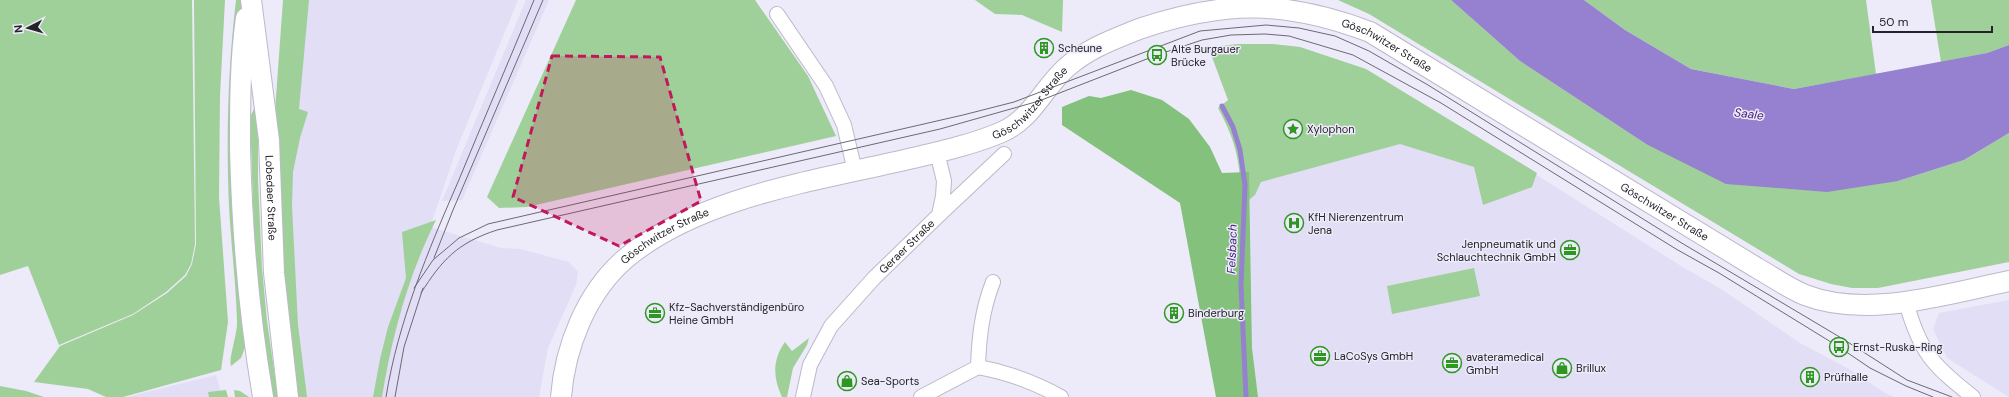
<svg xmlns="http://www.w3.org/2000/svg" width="2009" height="397" font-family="'DM Sans',sans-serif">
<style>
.built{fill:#e2def5}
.green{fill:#a0d099}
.forest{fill:#83c17c}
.water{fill:#9581cf}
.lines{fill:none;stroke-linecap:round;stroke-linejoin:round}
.stream{stroke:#9581cf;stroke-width:5}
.minor-casing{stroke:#bcb9c8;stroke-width:16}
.secondary-casing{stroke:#bcb9c8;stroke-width:22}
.minor{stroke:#fff;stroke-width:14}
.secondary{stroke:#fff;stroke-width:20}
.tram{stroke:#6b6a73;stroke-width:1}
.marked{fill:#c2185b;fill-opacity:0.2;stroke:#c2185b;stroke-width:3;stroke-dasharray:8 5;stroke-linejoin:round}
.labels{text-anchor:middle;stroke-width:3;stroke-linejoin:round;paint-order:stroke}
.street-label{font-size:11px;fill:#242329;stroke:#edeaf9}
.poi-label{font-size:11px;fill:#242329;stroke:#edeaf9;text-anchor:start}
.water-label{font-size:12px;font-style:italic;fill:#411e7a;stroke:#edeaf9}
</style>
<rect width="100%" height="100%" fill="#edeaf9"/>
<path class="built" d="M 292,0 L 518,0 L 457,148 L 430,227 L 501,248 L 520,249 L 569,262 L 578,272 L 576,285 L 548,348 L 539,397 L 301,397 L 281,139 Z
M 526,0 L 549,0 L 462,200 L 442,201 Z
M 1254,44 L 1294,46 L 1535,174 L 1681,266 L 1721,289 L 1800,343 L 1849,369 L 1885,393 L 1895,397 L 1258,397 L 1252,348 L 1249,150 L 1211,49 Z
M 2009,300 L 2009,397 L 1947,358 L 1933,329 L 1939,313 Z
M 216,375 L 222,397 L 127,397 Z"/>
<path class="green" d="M 0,0 L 192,0 L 195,244 L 191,264 L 185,275 L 166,292 L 133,314 L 59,345 L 28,266 L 0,275 Z
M 194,0 L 225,0 L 220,96 L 219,197 L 228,322 L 221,370 L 123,397 L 106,397 L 88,389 L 34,382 L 60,346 L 133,315 L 167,293 L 186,276 L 192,264 L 196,244 Z
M 236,0 L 242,0 L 240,21 L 246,345 L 241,358 L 231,366 C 228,359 238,333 237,321 C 236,283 231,245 229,206 C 226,138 228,67 236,0 Z
M 283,0 L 309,0 L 299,109 L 308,112 L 300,138 L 293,172 L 292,206 L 298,325 L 307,397 L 295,397 L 279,268 L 275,111 Z
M 576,0 L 755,0 L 808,76 L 836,136 L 527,207 L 499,208 L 487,197 Z
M 975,0 L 1063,0 L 1062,32 L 1022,15 L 995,14 Z
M 1338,0 L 1451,0 L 1520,61 L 1646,144 L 1898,181 L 1964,160 L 2009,133 L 2009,262 L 1878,288 L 1852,288 L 1831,284 L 1799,274 L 1369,14 Z
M 1584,0 L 1866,0 L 1876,74 L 1794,89 L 1691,69 L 1625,30 Z
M 1931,0 L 2009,0 L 2009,45 L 1987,53 L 1941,62 Z
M 1238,44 L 1273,44 L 1300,47 L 1366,69 L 1537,173 L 1532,187 L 1483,205 L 1474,167 L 1400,144 L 1261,182 L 1255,195 L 1240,207 C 1242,167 1237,143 1218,108 L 1228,100 L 1209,49 L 1212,47 Z
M 255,107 L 258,122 L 258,180 L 262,268 L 267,321 L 278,397 L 271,397 L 255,268 L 251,143 L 251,115 Z
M 436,220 C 408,276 392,336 382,397 L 373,397 L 380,359 L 388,327 L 406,278 L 402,232 Z
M 1474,268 L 1480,296 L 1392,314 L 1387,286 Z
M 809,338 L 807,345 L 793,368 L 787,397 L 782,397 C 773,378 772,360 785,342 L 792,351 Z
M 0,386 L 26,391 L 44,397 L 0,397 Z
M 226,390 L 228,397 L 209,397 L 208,392 Z
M 234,390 L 240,391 L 249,397 L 235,397 Z"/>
<path class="forest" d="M 1131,90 L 1162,100 L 1189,119 L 1210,147 L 1222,173 L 1249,172 L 1252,348 L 1258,397 L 1216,397 L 1180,203 L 1062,125 L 1062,107 L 1089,96 L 1101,98 Z"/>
<path class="water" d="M 1451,0 L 1584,0 L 1625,30 L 1691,69 L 1794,89 L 1987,53 L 2009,45 L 2009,133 L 1964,160 L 1898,181 L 1827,192 L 1726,184 L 1646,144 L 1520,61 Z"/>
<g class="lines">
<path class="stream" d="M 1222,106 L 1233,127 L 1240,150 L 1245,185 L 1241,285 L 1246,397"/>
<defs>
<g id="minor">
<path d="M 777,14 L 826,86 L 844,125 L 855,171"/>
<path d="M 939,215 L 1004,154"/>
<path d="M 1906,302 C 1920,352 1932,365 1973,397"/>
<path d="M 978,367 C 1006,372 1036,383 1061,397"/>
<path id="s1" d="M 803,397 L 810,365 L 831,326 L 874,278 L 939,215 L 943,196 L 944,181 L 937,152"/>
<path d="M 921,397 L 978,367 C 979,337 982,310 993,282"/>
</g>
<g id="secondary">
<path id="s2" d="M 251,0 L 269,140 L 274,273 L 288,397"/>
<path d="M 246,18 C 240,60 240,105 240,148 C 242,232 249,315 263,397"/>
<path id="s3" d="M 561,397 C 565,347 586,293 625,259 C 699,196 821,180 913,158 C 943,151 974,144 1002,132 C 1032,119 1043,88 1067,67 C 1089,48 1112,40 1139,29 C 1225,0 1286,0 1370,32 L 1757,268 C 1773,277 1788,288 1805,295 C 1867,319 1946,294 2009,281"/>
</g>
</defs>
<use href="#minor" class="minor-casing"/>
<use href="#secondary" class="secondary-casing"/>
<use href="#minor" class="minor"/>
<use href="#secondary" class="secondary"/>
<path class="tram" d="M 434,258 L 453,210 L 543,0
M 414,288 L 433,260 L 459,238 L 488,224 L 963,115 L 1014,102 L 1200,31 L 1266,25 L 1299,28 L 1335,36 L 1369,51 L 1428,85 L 1680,242 L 1843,339 L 1907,380 L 1952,397
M 421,293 C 442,260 457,243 497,230 L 940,129 L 1039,101 L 1157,55 L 1202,40 L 1231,35 L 1265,34 L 1289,36 L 1353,55 L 1441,103 L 1676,249 L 1719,273 L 1839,347 L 1870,368 L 1906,386 L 1933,397
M 386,397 C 398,322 428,251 458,182 C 483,121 509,61 534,0
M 395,397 L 404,347 L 423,288"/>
</g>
<path class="marked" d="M 552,56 L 660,57 L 701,201 L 619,246 L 513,197 Z"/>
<defs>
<symbol id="building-ring" viewBox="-11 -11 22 22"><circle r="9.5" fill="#edeaf9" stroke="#2d9720" stroke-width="1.5"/><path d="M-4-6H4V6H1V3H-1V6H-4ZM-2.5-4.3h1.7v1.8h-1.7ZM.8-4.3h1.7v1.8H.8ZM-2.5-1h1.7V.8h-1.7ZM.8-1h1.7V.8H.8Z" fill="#2d9720"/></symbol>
<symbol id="bus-ring" viewBox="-11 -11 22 22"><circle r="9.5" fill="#edeaf9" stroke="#2d9720" stroke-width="1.5"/><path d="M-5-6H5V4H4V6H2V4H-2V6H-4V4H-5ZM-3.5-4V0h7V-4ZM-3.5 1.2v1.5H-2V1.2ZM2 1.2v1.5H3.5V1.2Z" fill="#2d9720"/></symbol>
<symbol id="sight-ring" viewBox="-11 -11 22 22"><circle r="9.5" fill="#edeaf9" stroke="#2d9720" stroke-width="1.5"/><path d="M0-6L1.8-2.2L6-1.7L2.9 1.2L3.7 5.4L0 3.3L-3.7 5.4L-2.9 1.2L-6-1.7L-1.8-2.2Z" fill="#2d9720"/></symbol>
<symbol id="hospital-ring" viewBox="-11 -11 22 22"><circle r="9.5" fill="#edeaf9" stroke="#2d9720" stroke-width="1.5"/><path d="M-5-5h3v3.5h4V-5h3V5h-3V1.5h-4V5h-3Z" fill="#2d9720"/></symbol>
<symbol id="office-ring" viewBox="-11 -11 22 22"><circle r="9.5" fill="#edeaf9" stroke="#2d9720" stroke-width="1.5"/><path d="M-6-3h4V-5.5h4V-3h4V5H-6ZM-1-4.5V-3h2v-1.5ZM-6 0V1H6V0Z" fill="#2d9720"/></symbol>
<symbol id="shop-ring" viewBox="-11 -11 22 22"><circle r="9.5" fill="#edeaf9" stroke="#2d9720" stroke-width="1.5"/><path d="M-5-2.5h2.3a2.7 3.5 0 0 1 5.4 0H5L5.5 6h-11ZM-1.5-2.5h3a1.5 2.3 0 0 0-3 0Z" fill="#2d9720"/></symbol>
</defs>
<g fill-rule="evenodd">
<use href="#building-ring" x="1033" y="37" width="22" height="22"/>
<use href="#bus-ring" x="1146" y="44" width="22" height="22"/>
<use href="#sight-ring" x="1282" y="118" width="22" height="22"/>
<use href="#hospital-ring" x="1283" y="212" width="22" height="22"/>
<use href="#office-ring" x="1559" y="239" width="22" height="22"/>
<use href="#office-ring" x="644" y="302" width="22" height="22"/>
<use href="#building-ring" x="1163" y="302" width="22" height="22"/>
<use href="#bus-ring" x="1828" y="336" width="22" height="22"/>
<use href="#office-ring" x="1309" y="345" width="22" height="22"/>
<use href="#office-ring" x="1441" y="352" width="22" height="22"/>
<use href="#shop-ring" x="1551" y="357" width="22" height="22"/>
<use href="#building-ring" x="1799" y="366" width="22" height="22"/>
<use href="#shop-ring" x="836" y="370" width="22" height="22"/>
</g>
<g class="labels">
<g class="street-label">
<text dy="4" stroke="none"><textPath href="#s3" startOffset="989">Göschwitzer Straße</textPath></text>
<text dy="4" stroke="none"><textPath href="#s3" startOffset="597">Göschwitzer Straße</textPath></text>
<text dy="4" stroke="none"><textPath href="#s2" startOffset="199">Lobedaer Straße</textPath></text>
<text dy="4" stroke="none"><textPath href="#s3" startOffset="1313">Göschwitzer Straße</textPath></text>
<text dy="4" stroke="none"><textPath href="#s3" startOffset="202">Göschwitzer Straße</textPath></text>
<text dy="4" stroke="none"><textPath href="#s1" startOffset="187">Geraer Straße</textPath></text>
</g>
<g class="poi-label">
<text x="1058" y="52">Scheune</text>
<text x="1171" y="53">Alte Burgauer<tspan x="1171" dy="13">Brücke</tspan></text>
<text x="1307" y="133">Xylophon</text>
<text x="1308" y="221">KfH Nierenzentrum<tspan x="1308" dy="13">Jena</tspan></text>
<text x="1556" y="248" text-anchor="end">Jenpneumatik und<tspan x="1556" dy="13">Schlauchtechnik GmbH</tspan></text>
<text x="669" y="311">Kfz-Sachverständigenbüro<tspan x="669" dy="13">Heine GmbH</tspan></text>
<text x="1188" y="317">Binderburg</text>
<text x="1853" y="351">Ernst-Ruska-Ring</text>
<text x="1334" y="360">LaCoSys GmbH</text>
<text x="1466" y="361">avateramedical<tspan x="1466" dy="13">GmbH</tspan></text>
<text x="1576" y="372">Brillux</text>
<text x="1824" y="381">Prüfhalle</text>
<text x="861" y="385">Sea-Sports</text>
</g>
<g class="water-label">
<text transform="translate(1749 114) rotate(7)" y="4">Saale</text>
<text transform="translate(1232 249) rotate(-88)" y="4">Felsbach</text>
</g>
</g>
<g transform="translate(28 28) rotate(264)" stroke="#edeaf9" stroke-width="3" paint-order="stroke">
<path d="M0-3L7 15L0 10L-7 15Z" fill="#242329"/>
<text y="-6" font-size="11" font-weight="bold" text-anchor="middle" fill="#242329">N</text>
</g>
<path d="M1873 26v6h119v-6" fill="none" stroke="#242329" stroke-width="2"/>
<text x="1879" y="26" font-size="12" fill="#242329" stroke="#edeaf9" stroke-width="3" paint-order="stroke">50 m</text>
</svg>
